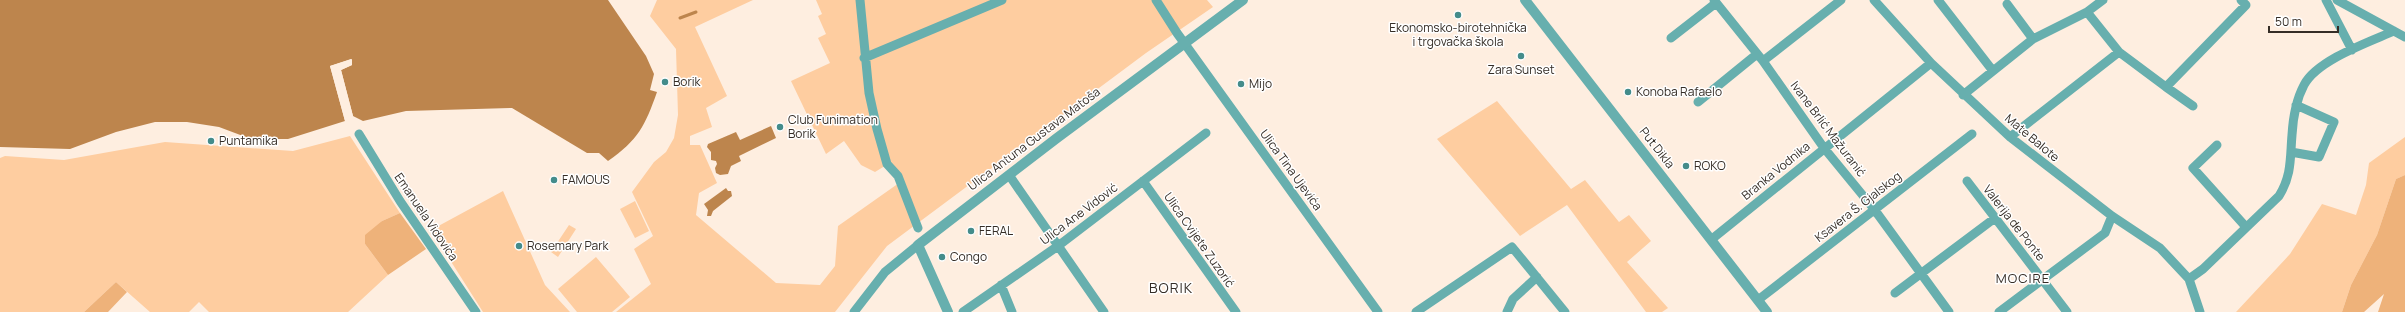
<svg xmlns="http://www.w3.org/2000/svg" width="2405" height="312" font-family="Manrope,sans-serif">
<style>
.green{fill:#fecda0}
.forest{fill:#eeb27a}
.water{fill:#bd854d}
.pier{fill:#feeee0}
.lines{fill:none;stroke-linecap:round;stroke-linejoin:round}
.stream{stroke:#bd854d;stroke-width:3}
.minor{stroke:#67afae;stroke-width:9}
.tertiary{stroke:#67afae;stroke-width:10}
.poi-dot{fill:#448c8b;stroke:#fff;stroke-width:1.5}
.labels{text-anchor:middle;stroke-width:3;stroke-linejoin:round;paint-order:stroke}
.poi-label{font-size:12px;fill:#352d26;stroke:#fff;text-anchor:start}
.street-label{font-size:12px;fill:#352d26;stroke:#fff}
.neighbourhood-label{font-size:13px;letter-spacing:1px;fill:#352d26;stroke:#fff}
.quarter-label{font-size:14px;letter-spacing:1px;fill:#352d26;stroke:#fff}
</style>
<rect width="100%" height="100%" fill="#feeee0"/>
<path class="green" d="M 657,0 L 753,0 L 695,27 L 727,96 L 706,108 L 712,127 L 690,136 L 690,145 L 700,145 L 717,183 L 699,193 L 696,215 L 776,283 L 820,285 L 835,266 L 838,226 L 899,183 L 888,164 L 875,172 L 861,165 L 844,141 L 826,154 L 791,81 L 830,63 L 818,38 L 826,34 L 818,16 L 822,14 L 816,0 L 1207,0 L 1213,7 L 1146,53 L 887,246 L 835,312 L 616,312 L 651,284 L 634,249 L 653,236 L 632,192 L 654,162 L 666,152 L 674,138 L 678,115 L 676,49 L 650,16 Z
M 1497,101 L 1571,189 L 1585,180 L 1619,222 L 1629,215 L 1651,241 L 1627,262 L 1668,308 L 1662,312 L 1646,312 L 1567,205 L 1520,236 L 1437,139 Z
M 350,136 L 400,213 L 382,221 L 365,244 L 388,275 L 348,312 L 209,312 L 199,302 L 189,312 L 150,312 L 116,282 L 84,312 L 0,312 L 0,158 L 5,156 L 64,160 L 165,142 L 293,151 Z
M 2405,137 L 2405,175 L 2396,179 L 2377,235 L 2351,285 L 2342,312 L 2236,312 L 2290,254 L 2322,204 L 2356,215 L 2366,185 L 2369,163 Z
M 503,191 L 545,285 L 570,312 L 483,312 L 431,230 Z
M 635,201 L 649,231 L 635,238 L 620,209 Z
M 569,225 L 576,229 L 558,257 L 551,252 Z
M 596,257 L 630,297 L 612,312 L 577,312 L 558,289 Z"/>
<path class="forest" d="M 2405,175 L 2405,312 L 2378,312 L 2384,294 L 2364,312 L 2342,312 L 2351,285 L 2377,235 L 2396,179 Z
M 400,213 L 426,249 L 388,275 L 365,244 L 365,235 L 382,221 Z
M 116,282 L 127,292 L 108,312 L 84,312 Z"/>
<path class="water" d="M 0,0 L 608,0 L 646,56 L 654,74 L 650,90 L 657,92 C 645,126 638,140 608,161 L 599,153 L 587,153 L 512,108 L 406,111 L 363,121 L 353,116 L 341,70 L 352,65 L 351,59 L 330,66 L 345,121 L 288,139 L 251,139 L 219,127 L 187,122 L 155,122 L 116,132 L 70,149 L 0,147 Z
M 771,126 L 776,138 L 739,156 L 741,161 L 731,166 L 728,174 L 720,175 L 716,173 L 715,168 L 717,164 L 716,161 L 711,160 L 711,152 L 707,147 L 708,144 L 736,132 L 740,140 Z
M 726,188 L 728,191 L 731,191 L 732,196 L 713,211 L 711,216 L 707,216 L 708,210 L 704,204 Z"/>
<path class="pier" d="M 352,59 L 352,65 L 341,70 L 353,116 L 351,117 L 339,70 L 350,64 L 350,62 L 333,67 L 347,120 L 345,121 L 330,66 Z"/>
<g class="lines">
<path class="stream" d="M 680,18 L 696,12"/>
<path class="minor" d="M 860,0 L 869,93 L 877,129 L 887,164 L 898,176 L 918,228
M 1156,0 L 1177,33 L 1378,312
M 1714,0 L 1763,61 L 1824,148 L 1874,209 L 1949,312
M 1874,0 L 1931,63 L 2010,137 L 2112,216 L 2160,248 L 2189,279 L 2200,312
M 1938,0 L 1993,71
M 2103,0 L 2087,12 L 2119,52
M 2326,0 L 2352,50
M 2337,0 L 2405,37
M 1671,38 L 1716,3
M 2033,39 L 2087,12
M 864,58 L 1002,0
M 1763,61 L 1841,0
M 2166,87 L 2193,106
M 1963,95 L 2033,39 L 2007,4
M 1698,102 L 1757,54
M 359,134 L 400,201 L 476,312
M 2010,137 L 2119,52 L 2166,87 L 2246,5 L 2241,0
M 2217,145 L 2193,168 L 2246,227
M 2291,152 L 2319,157 L 2334,122 L 2296,105
M 1009,175 L 1104,312
M 1143,181 L 1236,312
M 1967,181 L 2067,312
M 1712,239 L 1931,63
M 2189,279 L 2203,269 L 2279,196 C 2292,175 2290,158 2292,135 C 2293,118 2296,100 2304,85 C 2317,60 2369,42 2394,31
M 1001,285 L 1012,312
M 1895,293 L 1995,218
M 1758,300 L 1972,134
M 854,312 L 885,272 L 918,245
M 963,312 L 1058,246 L 1206,133
M 1416,312 L 1512,247 L 1565,312
M 1507,312 L 1513,299 L 1537,277
M 1999,312 L 2105,233 L 2112,216"/>
<path class="tertiary" d="M 1525,0 L 1767,312
M 948,312 L 918,245 L 1057,138 L 1243,0"/>
</g>
<g class="poi-dot">
<circle cx="1458" cy="15" r="4"/>
<circle cx="1521" cy="56" r="4"/>
<circle cx="665" cy="82" r="4"/>
<circle cx="1241" cy="84" r="4"/>
<circle cx="1628" cy="92" r="4"/>
<circle cx="780" cy="127" r="4"/>
<circle cx="211" cy="141" r="4"/>
<circle cx="1686" cy="166" r="4"/>
<circle cx="554" cy="180" r="4"/>
<circle cx="971" cy="231" r="4"/>
<circle cx="519" cy="246" r="4"/>
<circle cx="942" cy="257" r="4"/>
</g>
<g class="labels">
<g class="poi-label">
<text x="1458" y="32" text-anchor="middle">Ekonomsko-birotehnička<tspan x="1458" dy="14">i trgovačka škola</tspan></text>
<text x="1521" y="74" text-anchor="middle">Zara Sunset</text>
<text x="673" y="86">Borik</text>
<text x="1249" y="88">Mijo</text>
<text x="1636" y="96">Konoba Rafaelo</text>
<text x="788" y="124">Club Funimation<tspan x="788" dy="14">Borik</tspan></text>
<text x="219" y="145">Puntamika</text>
<text x="1694" y="170">ROKO</text>
<text x="562" y="184">FAMOUS</text>
<text x="979" y="235">FERAL</text>
<text x="527" y="250">Rosemary Park</text>
<text x="950" y="261">Congo</text>
</g>
<g class="street-label">
<text transform="translate(1828 129) rotate(53)" y="4">Ivane Brlić Mažuranić</text>
<text transform="translate(2032 138) rotate(40)" y="4">Mate Balote</text>
<text transform="translate(1034 139) rotate(-37)" y="4">Ulica Antuna Gustava Matoša</text>
<text transform="translate(1657 148) rotate(52)" y="4">Put Dikla</text>
<text transform="translate(1291 170) rotate(54)" y="4">Ulica Tina Ujevića</text>
<text transform="translate(1776 171) rotate(-39)" y="4">Branka Vodnika</text>
<text transform="translate(1858 207) rotate(-38)" y="4">Ksavera Š. Gjalskog</text>
<text transform="translate(1079 214) rotate(-37)" y="4">Ulica Ane Vidović</text>
<text transform="translate(426 217) rotate(56)" y="4">Emanuela Vidovića</text>
<text transform="translate(2014 223) rotate(52)" y="4">Valerija de Ponte</text>
<text transform="translate(1199 240) rotate(55)" y="4">Ulica Cvijete Zuzorić</text>
</g>
<g class="neighbourhood-label">
<text x="2023" y="283">MOCIRE</text>
</g>
<g class="quarter-label">
<text x="1171" y="293">BORIK</text>
</g>
</g>
<path d="M2269 26v6h69v-6" fill="none" stroke="#352d26" stroke-width="2"/>
<text x="2275" y="26" font-size="12" fill="#352d26" stroke="#ffffff" stroke-width="3" paint-order="stroke">50 m</text>
</svg>
